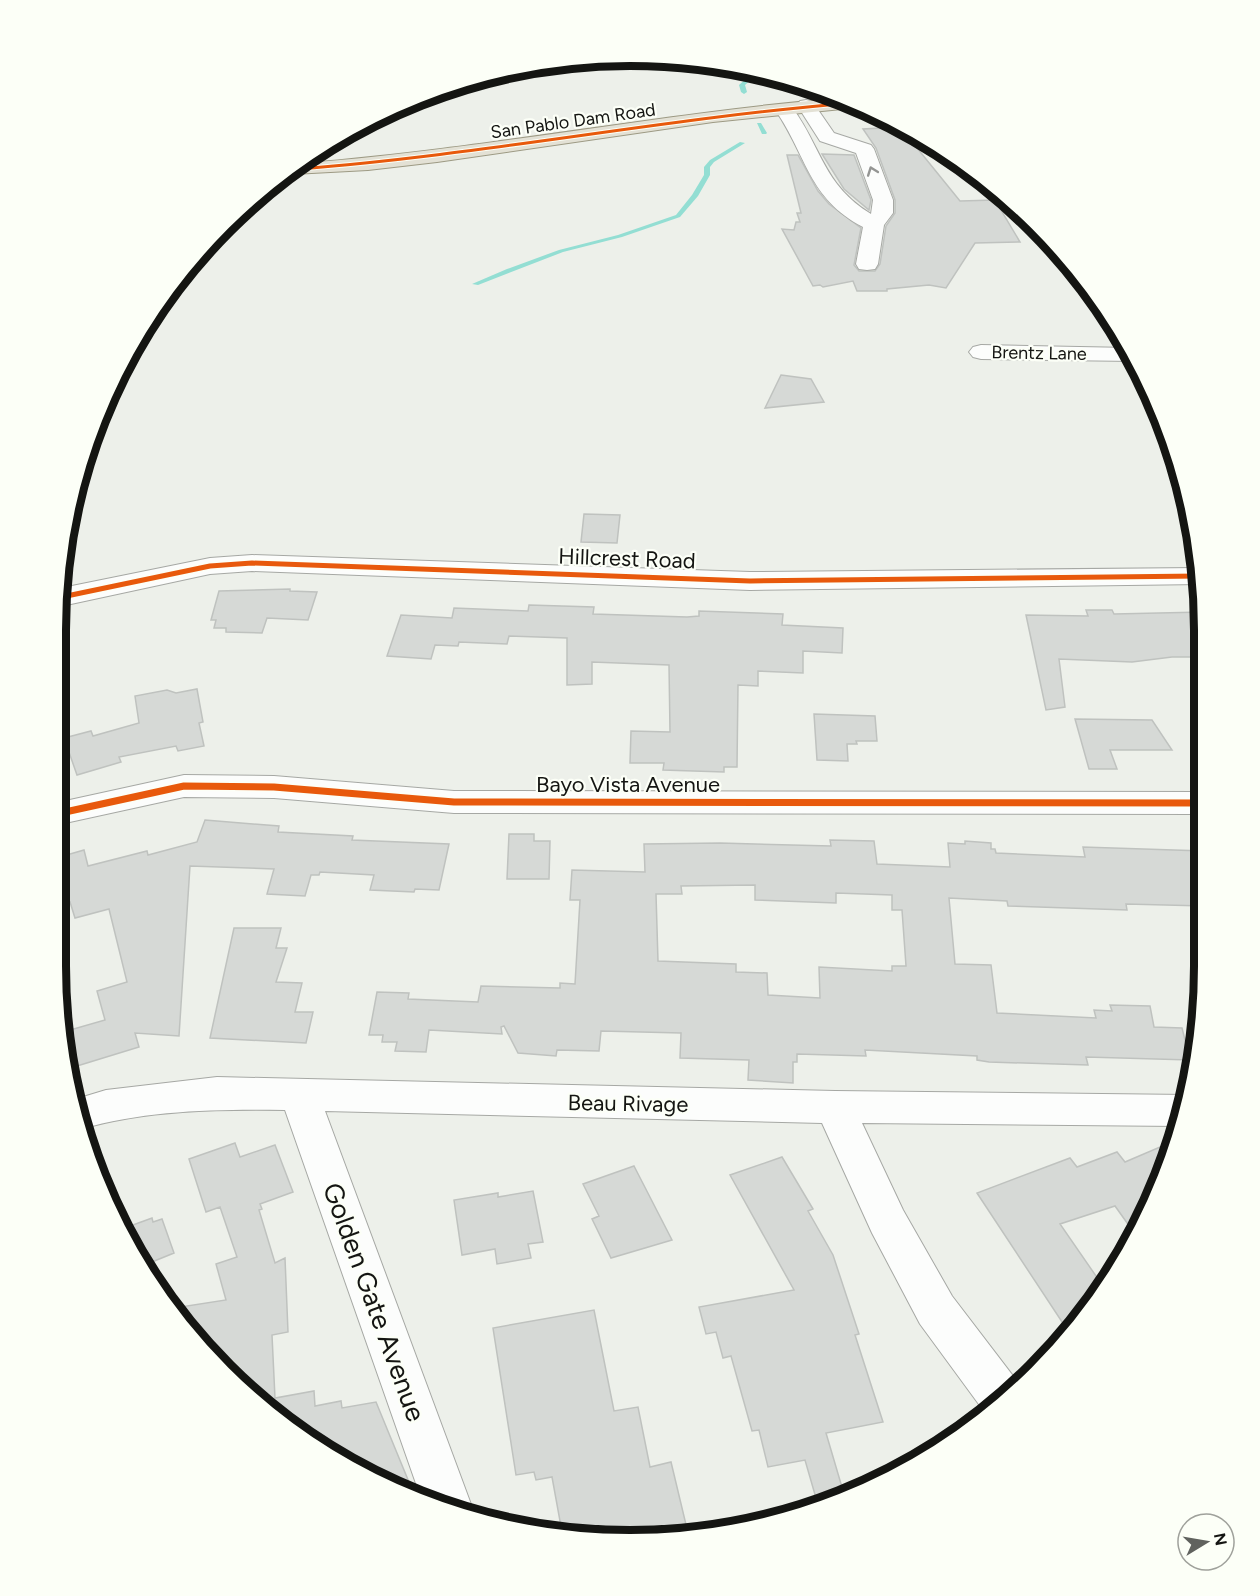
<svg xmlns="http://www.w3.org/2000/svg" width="1260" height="1596" font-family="Figtree,sans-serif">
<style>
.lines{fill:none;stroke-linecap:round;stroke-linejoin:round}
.stream{fill:#93ded3;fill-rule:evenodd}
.building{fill:#d6d9d6;stroke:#bfc2bf;stroke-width:1.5;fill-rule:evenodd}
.minor-casing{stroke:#a6a8a4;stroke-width:2}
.primary-casing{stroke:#9d9a84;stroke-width:2}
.minor{fill:#fcfdfc;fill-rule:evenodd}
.primary{fill:#e3e1d5;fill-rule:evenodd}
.cycleway-far2-casing{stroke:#fcfff7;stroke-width:5}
.cycleway-far1-casing{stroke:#fcfff7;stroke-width:8}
.cycleway-casing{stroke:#fcfff7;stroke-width:10}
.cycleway-far2{stroke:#e8590c;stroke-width:3}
.cycleway-far1{stroke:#e8590c;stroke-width:5}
.cycleway{stroke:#e8590c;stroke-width:7}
.oneway{stroke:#949593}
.labels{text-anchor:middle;stroke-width:4.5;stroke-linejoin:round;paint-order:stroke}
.far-street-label{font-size:18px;fill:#141512;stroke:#fcfff7}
.street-label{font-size:22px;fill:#141512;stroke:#fcfff7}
.near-street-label{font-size:27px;fill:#141512;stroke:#fcfff7}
.rim{fill:none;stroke:#141512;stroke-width:8}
</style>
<rect width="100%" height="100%" fill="#edf0ea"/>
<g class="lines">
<path class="stream" d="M 747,70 L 753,71 L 754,77 L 745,85 L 747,92 L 744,94 L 741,92 L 739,85 L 748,77 Z
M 757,123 L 761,123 L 767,133 L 766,134 L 762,134 Z
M 740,142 L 745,143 L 714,162 L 710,167 L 710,175 L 698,196 L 680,217 L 622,237 L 563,252 L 478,285 L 472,284 L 507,269 L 559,250 L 618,235 L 676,215 L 692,195 L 704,175 L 704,167 L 710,160 Z"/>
</g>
<path class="building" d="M 900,127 L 960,201 L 995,200 L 1020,242 L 975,243 L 946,288 L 929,285 L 887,289 L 887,291 L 857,291 L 853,281 L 823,287 L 820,285 L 813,286 L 782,229 L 794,230 L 796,222 L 800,222 L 797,213 L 801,213 L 787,155 L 798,155 L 818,191 L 829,204 L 861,228 L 854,265 L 859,271 L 875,271 L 880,264 L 886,226 L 895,213 L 895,200 L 876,148 L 863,129 Z
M 822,154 L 854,155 L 871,200 L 869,210 L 844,189 Z
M 781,375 L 811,379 L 824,402 L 765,408 Z
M 584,514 L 620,515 L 617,543 L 581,542 Z
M 290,589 L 290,591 L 317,592 L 308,620 L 267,618 L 262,633 L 226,632 L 226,628 L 214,628 L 216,620 L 211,620 L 219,591 Z
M 529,605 L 594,607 L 593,614 L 687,617 L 699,616 L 699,611 L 783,614 L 782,625 L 843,628 L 842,653 L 803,651 L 803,673 L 758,671 L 758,686 L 738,685 L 737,767 L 724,767 L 724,772 L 663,770 L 664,763 L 630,763 L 631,731 L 670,732 L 669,665 L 592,662 L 592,684 L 567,685 L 567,638 L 509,636 L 507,644 L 459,642 L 458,646 L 435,645 L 431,659 L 387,656 L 401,615 L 452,618 L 454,608 L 528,611 Z
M 1086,610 L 1112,610 L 1114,614 L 1203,612 L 1203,657 L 1172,657 L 1132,662 L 1059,659 L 1065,707 L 1046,710 L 1026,615 L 1088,616 Z
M 197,689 L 203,722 L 199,723 L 204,746 L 178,751 L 176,746 L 119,757 L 121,762 L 77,775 L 64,738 L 91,731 L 93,736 L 139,723 L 135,696 L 167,690 L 176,693 Z
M 814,714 L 875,716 L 877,741 L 856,741 L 857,744 L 847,744 L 848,761 L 817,760 Z
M 1075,719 L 1152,720 L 1172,750 L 1110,750 L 1117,769 L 1089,769 Z
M 205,820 L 279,826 L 278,832 L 353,836 L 352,840 L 449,844 L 439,890 L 415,889 L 414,892 L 370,890 L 374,875 L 320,872 L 319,875 L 311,875 L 305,896 L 267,894 L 274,869 L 190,866 L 179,1036 L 135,1033 L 139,1047 L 77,1066 L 70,1030 L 105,1020 L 97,991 L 127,982 L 109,909 L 75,918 L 70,902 L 56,906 L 56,858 L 84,850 L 88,866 L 147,851 L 148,855 L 197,842 Z
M 509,834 L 534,834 L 534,841 L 550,841 L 549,879 L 507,879 Z
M 830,840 L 874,841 L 877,864 L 950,867 L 948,843 L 965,844 L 965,841 L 991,843 L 991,849 L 995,849 L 996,853 L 1085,857 L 1083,847 L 1204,851 L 1204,906 L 1126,904 L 1127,910 L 1008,906 L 1007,901 L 949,898 L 955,964 L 991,965 L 997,1013 L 1096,1018 L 1094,1010 L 1112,1011 L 1110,1005 L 1150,1006 L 1154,1027 L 1182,1028 L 1190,1060 L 1086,1057 L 1088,1065 L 989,1062 L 977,1060 L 977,1056 L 865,1050 L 866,1056 L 797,1054 L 797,1062 L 793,1062 L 793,1083 L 748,1080 L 749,1060 L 680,1058 L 681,1033 L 601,1031 L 599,1051 L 557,1050 L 556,1056 L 518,1053 L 504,1026 L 501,1027 L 502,1034 L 429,1030 L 426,1052 L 395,1051 L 397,1042 L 382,1042 L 383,1035 L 369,1035 L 377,992 L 409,993 L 408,999 L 478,1002 L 481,986 L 560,988 L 560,983 L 575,984 L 580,900 L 570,900 L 572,870 L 645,872 L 644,844 L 720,843 L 831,846 ZM 755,885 L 755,900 L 836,903 L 836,893 L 892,895 L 892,910 L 902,910 L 906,966 L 892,966 L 892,971 L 819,967 L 820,998 L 768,995 L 767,973 L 736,972 L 736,964 L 658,961 L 656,894 L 682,894 L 681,886 Z
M 234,928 L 281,928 L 276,948 L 287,948 L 276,982 L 302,983 L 295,1012 L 313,1012 L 306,1043 L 210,1038 Z
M 1174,1141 L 1161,1186 L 1135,1234 L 1115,1206 L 1060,1224 L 1105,1289 L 1068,1331 L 977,1193 L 1070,1158 L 1077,1167 L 1117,1152 L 1125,1162 Z
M 235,1143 L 240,1157 L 275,1145 L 293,1192 L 260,1204 L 262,1209 L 259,1210 L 275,1263 L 285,1258 L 288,1332 L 272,1335 L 275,1398 L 314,1391 L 315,1406 L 341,1401 L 342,1408 L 376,1402 L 413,1492 L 343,1464 L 225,1373 L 174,1308 L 226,1300 L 216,1264 L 237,1257 L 220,1207 L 206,1212 L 189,1159 Z
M 782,1157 L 813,1209 L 808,1211 L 833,1255 L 859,1334 L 855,1335 L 883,1422 L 826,1433 L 844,1494 L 818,1505 L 805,1460 L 768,1467 L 759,1430 L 752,1431 L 731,1356 L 723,1358 L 716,1332 L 706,1334 L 699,1307 L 794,1290 L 730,1175 Z
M 634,1166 L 672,1240 L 611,1258 L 592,1219 L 599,1216 L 583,1184 Z
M 533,1191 L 543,1242 L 528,1244 L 531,1258 L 497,1264 L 495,1249 L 462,1255 L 454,1200 L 498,1193 L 498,1197 Z
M 152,1218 L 153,1222 L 162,1219 L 174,1253 L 142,1266 L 133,1254 L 122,1229 Z
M 594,1310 L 614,1411 L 638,1407 L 650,1467 L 671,1462 L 688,1533 L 630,1540 L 562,1532 L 552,1477 L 536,1480 L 534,1472 L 516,1475 L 493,1328 Z"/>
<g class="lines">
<defs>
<path id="minor" d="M 806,100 L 812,101 L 834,133 L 871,145 L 874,149 L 893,200 L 893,213 L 884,225 L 878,264 L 875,269 L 867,270 L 859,269 L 856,264 L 863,227 C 808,198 807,156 776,111 L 778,107 L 792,107 C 822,148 823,185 871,214 L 873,200 L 856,153 L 820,141 L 797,105 L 800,101 Z
M 981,345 L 1130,348 L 1136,361 L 981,359 L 973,357 L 969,352 L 973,347 Z
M 252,555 L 750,572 L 1198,568 L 1202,584 L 750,590 L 252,571 L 210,574 L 57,607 L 57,589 L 210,558 Z
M 184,775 L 274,776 L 454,791 L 1204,792 L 1204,814 L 454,813 L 274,798 L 184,797 L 56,825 L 56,803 Z
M 217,1077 L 835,1091 L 1188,1095 L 1179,1126 L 862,1123 L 903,1210 L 952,1296 L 1020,1385 L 1009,1398 L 986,1414 L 920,1324 L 872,1233 L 822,1123 L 325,1111 L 472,1507 L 468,1516 L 420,1495 L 285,1110 C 218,1109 147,1110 81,1129 L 75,1115 L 73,1100 L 106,1090 Z"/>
<path id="primary" d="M 841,98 L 859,105 L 852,108 L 713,122 L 437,162 L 368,170 L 293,174 L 306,163 C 485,149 662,113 841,98 Z"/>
</defs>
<use href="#minor" class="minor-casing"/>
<use href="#primary" class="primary-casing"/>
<use href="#minor" class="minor"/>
<use href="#primary" class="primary"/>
<defs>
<path id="cycleway-far2" d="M 298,169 C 484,155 666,118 852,103"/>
<path id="cycleway-far1" d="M 57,598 L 210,566 L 252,563 L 750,581 L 1200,576"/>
<path id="cycleway" d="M 56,814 L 184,786 L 274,787 L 454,802 L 1204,803"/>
</defs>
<use href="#cycleway-far2" class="cycleway-far2-casing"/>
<use href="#cycleway-far1" class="cycleway-far1-casing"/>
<use href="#cycleway" class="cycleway-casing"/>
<use href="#cycleway-far2" class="cycleway-far2"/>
<use href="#cycleway-far1" class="cycleway-far1"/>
<use href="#cycleway" class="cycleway"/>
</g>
<defs><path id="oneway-chevron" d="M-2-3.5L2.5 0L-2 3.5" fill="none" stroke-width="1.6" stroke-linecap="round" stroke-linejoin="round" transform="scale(1.5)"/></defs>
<use class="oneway" href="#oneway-chevron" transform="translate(872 171) rotate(-110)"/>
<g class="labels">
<g class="far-street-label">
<text transform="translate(573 121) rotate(-8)" y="6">San Pablo Dam Road</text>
<text transform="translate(1039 353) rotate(1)" y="6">Brentz Lane</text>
</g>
<g class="street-label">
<text transform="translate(627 558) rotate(2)" y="8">Hillcrest Road</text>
<text x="628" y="792">Bayo Vista Avenue</text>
<text transform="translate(628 1103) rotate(1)" y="8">Beau Rivage</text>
</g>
<g class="near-street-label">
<text transform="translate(374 1302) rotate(70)" y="9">Golden Gate Avenue</text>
</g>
</g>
<path d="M0 0H1260V1596H0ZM630 66H630A564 564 0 0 1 1194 630V966A564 564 0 0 1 630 1530H630A564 564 0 0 1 66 966V630A564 564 0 0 1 630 66Z" fill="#fcfff7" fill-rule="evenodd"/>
<path class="rim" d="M630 66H630A564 564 0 0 1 1194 630V966A564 564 0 0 1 630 1530H630A564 564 0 0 1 66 966V630A564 564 0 0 1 630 66Z"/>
<g transform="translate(1206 1542) rotate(79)"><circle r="28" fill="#fcfff7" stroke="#9fa19b" stroke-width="1.5"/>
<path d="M0-4.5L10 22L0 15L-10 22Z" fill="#60625e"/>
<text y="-9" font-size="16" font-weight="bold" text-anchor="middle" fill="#141512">N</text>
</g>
</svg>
